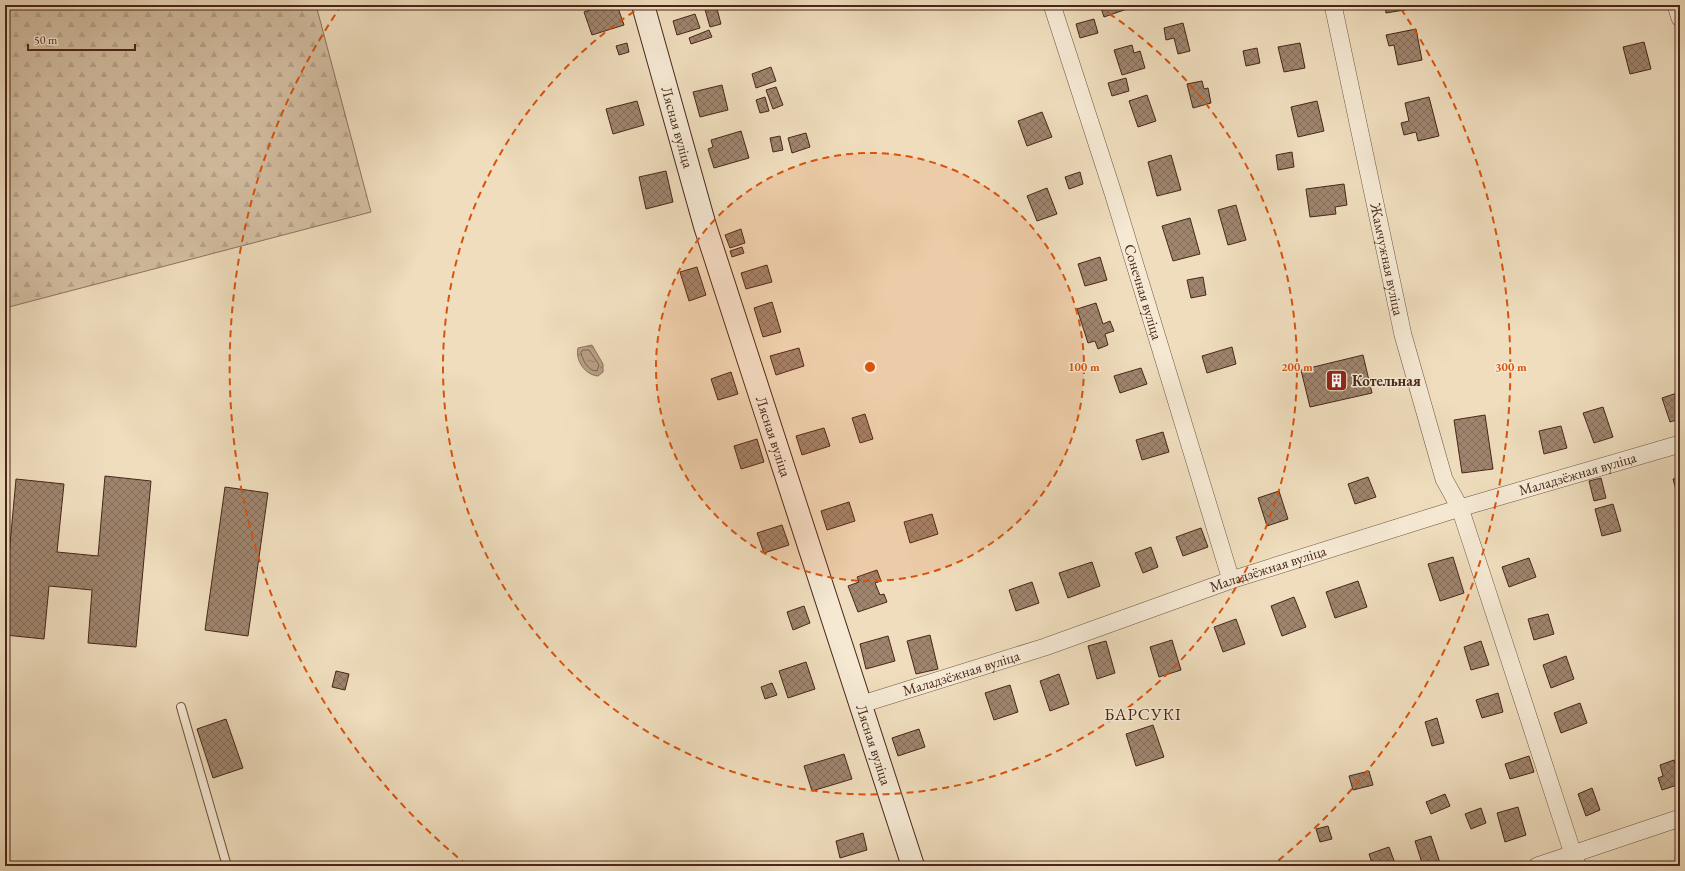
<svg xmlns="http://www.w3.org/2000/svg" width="1685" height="871" font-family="'EB Garamond',serif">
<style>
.forest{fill:url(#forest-firs);stroke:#8e725d}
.water{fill:url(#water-ripples);stroke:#8b6f5a}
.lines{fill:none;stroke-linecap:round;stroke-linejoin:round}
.shore{stroke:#80624f;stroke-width:1}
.building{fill:url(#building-cross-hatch);stroke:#492619}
.lane-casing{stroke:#725442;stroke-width:10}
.street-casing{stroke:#725442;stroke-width:18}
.secondary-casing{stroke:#492619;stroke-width:24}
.lane{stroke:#f5e9d4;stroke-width:8}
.street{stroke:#f5e9d4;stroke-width:17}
.secondary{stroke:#f5e9d4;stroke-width:22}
.ring{fill:none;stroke:#d8540d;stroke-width:2;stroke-dasharray:7 5}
.labels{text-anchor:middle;stroke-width:3;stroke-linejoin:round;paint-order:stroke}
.street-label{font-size:15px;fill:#492619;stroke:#f5e9d4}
.poi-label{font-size:15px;font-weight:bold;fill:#492619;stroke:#f5e9d4;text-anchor:start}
.quarter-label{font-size:17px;letter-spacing:1px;fill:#492619;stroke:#f5e9d4}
.centre{fill:#d8540d;stroke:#f5e9d4;stroke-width:2}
.ring-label{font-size:12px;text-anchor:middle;font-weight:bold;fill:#d8540d;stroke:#f5e9d4;stroke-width:3;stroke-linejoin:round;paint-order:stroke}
</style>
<defs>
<pattern id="forest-firs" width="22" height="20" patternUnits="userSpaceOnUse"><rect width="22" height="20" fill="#d3bea1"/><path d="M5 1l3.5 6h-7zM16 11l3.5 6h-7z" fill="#b7a38a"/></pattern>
<pattern id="water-ripples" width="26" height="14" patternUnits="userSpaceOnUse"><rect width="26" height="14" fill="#b79f85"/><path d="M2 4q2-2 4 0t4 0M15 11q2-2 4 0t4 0" fill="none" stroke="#97816c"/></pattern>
<pattern id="building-cross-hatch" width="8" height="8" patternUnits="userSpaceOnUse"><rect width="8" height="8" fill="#9f856e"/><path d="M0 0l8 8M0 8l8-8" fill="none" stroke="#846d5a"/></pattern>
</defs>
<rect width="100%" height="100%" fill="#efddbd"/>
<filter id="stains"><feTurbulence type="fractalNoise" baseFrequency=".005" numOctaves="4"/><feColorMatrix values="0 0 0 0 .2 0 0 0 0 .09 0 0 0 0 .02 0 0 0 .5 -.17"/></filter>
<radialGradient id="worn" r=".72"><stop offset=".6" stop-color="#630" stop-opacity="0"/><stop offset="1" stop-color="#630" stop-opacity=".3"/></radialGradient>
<path class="forest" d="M 5,5 L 316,5 L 371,212 L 5,308 Z"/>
<path class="water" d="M 592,345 L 603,364 L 603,372 L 598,376 C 585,375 575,360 578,348 Z"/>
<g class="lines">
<path class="shore" d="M 583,350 L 589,350 L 599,365 L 597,371 C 588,371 583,361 581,353 Z"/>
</g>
<path class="building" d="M 604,5 L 617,5 L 624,25 L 592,35 L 584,12 Z
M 716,5 L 721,24 L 710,27 L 704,6 Z
M 981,5 L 999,5 L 982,10 Z
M 1100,5 L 1125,5 L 1127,9 L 1104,17 Z
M 1385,5 L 1410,5 L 1410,9 L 1386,13 Z
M 695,14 L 700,28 L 677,35 L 673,21 Z
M 1094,19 L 1098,33 L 1080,38 L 1076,24 Z
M 1183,23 L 1190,51 L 1178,54 L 1174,38 L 1166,40 L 1164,28 Z
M 1416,29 L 1422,60 L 1398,65 L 1394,45 L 1389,46 L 1386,35 Z
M 709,30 L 712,37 L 691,44 L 689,38 Z
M 1644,42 L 1651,69 L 1630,74 L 1623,47 Z
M 627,43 L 629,52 L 619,55 L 616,46 Z
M 1300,43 L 1305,68 L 1284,72 L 1278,47 Z
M 1132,45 L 1134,53 L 1140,51 L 1145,68 L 1122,75 L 1114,50 Z
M 1257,48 L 1260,63 L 1246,66 L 1243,51 Z
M 771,67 L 776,81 L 756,88 L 752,74 Z
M 1126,78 L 1129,91 L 1112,96 L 1108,83 Z
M 1202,81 L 1204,89 L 1208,88 L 1211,103 L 1193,108 L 1187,84 Z
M 722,85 L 728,110 L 700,117 L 693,92 Z
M 776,87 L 783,105 L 773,109 L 766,90 Z
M 1147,95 L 1156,121 L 1138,127 L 1129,101 Z
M 765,97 L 769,111 L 760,113 L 756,100 Z
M 1429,97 L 1439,136 L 1418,141 L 1416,132 L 1404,135 L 1401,123 L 1409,121 L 1405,103 Z
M 637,101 L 644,125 L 613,134 L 606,109 Z
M 1317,101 L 1324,131 L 1298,137 L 1291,107 Z
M 1042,112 L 1052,137 L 1027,146 L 1018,121 Z
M 741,131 L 749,158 L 714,168 L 708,149 L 713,147 L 711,140 Z
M 806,133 L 810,147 L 792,153 L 788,138 Z
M 780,136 L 783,150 L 773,152 L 770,138 Z
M 1292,152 L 1294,167 L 1278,170 L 1276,155 Z
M 1171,155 L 1181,190 L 1157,196 L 1148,162 Z
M 666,171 L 673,202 L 646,209 L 639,177 Z
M 1080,172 L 1083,184 L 1069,189 L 1065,177 Z
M 1344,184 L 1347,205 L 1335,207 L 1336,214 L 1310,217 L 1306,189 Z
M 1047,188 L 1057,214 L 1037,221 L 1027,196 Z
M 1236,205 L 1246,240 L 1228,245 L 1218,210 Z
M 1190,218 L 1200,254 L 1173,261 L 1162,226 Z
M 741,229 L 745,243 L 730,248 L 725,235 Z
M 742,247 L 744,253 L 732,257 L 730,251 Z
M 1100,257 L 1107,280 L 1085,286 L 1078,264 Z
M 767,265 L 772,282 L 746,289 L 741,273 Z
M 697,267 L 706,295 L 689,301 L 680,272 Z
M 1203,277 L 1206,295 L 1191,298 L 1187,280 Z
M 772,302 L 781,332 L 763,337 L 754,308 Z
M 1096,303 L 1103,324 L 1110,321 L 1114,331 L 1105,334 L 1108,345 L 1098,349 L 1095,341 L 1088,343 L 1077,309 Z
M 1232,347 L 1236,364 L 1207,373 L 1202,356 Z
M 799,348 L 804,366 L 776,375 L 770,356 Z
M 1363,355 L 1372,393 L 1310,407 L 1301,370 Z
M 1141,368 L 1147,384 L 1120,393 L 1114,376 Z
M 731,372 L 738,394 L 718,400 L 711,379 Z
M 1680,392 L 1680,419 L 1670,422 L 1662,398 Z
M 1603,407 L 1613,437 L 1594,443 L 1583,413 Z
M 865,414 L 873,439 L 860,443 L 852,418 Z
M 1485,415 L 1493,469 L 1462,473 L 1454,420 Z
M 1561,426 L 1567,448 L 1544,454 L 1539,431 Z
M 824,428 L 830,446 L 802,455 L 796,436 Z
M 1163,432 L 1169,452 L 1142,460 L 1136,440 Z
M 757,439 L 764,462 L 741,469 L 734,446 Z
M 105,476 L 151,481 L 136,647 L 88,643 L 92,590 L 49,586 L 44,639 L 5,635 L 5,599 L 16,479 L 64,484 L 57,552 L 98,556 Z
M 1368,477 L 1376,497 L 1355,504 L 1348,484 Z
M 1680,477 L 1680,501 L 1679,501 L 1673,479 Z
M 1601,478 L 1606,498 L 1594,501 L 1589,481 Z
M 225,487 L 268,493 L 248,636 L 205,630 Z
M 1279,491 L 1288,519 L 1267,526 L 1258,498 Z
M 849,502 L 855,521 L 827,530 L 821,511 Z
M 1613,504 L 1621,531 L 1602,536 L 1595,509 Z
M 932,514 L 938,534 L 910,543 L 904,522 Z
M 782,525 L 789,545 L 764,553 L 757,533 Z
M 1201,528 L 1208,547 L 1183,556 L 1176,537 Z
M 1151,547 L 1158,567 L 1143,573 L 1135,553 Z
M 1453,557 L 1464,593 L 1440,601 L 1428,564 Z
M 1529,558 L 1536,577 L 1509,587 L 1502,567 Z
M 1092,562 L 1100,586 L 1068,598 L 1059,573 Z
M 877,570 L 881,581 L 875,583 L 880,595 L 884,594 L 887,602 L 858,612 L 848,586 L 859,582 L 857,577 Z
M 1358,581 L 1367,607 L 1335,618 L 1326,592 Z
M 1032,582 L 1039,603 L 1016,611 L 1009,590 Z
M 1294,597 L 1306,627 L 1282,636 L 1271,606 Z
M 804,606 L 810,623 L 793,630 L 787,612 Z
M 1548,614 L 1554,634 L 1534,640 L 1528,619 Z
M 1236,619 L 1245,644 L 1223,652 L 1214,627 Z
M 930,635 L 938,669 L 916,674 L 907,641 Z
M 888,636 L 895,661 L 866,669 L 860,644 Z
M 1172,640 L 1181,670 L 1159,677 L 1150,647 Z
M 1106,641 L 1115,673 L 1097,679 L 1088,646 Z
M 1481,641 L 1489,665 L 1471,670 L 1464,647 Z
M 1566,656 L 1574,679 L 1551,688 L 1543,665 Z
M 806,662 L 815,689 L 788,698 L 779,671 Z
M 336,671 L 349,674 L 345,690 L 332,687 Z
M 1059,674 L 1069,704 L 1050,711 L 1040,681 Z
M 772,683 L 777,695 L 765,699 L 761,687 Z
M 1010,685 L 1018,712 L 994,720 L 985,693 Z
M 1498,693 L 1503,712 L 1482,718 L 1476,700 Z
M 1580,703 L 1587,723 L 1561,733 L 1554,713 Z
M 1437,718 L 1444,743 L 1432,746 L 1425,722 Z
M 226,719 L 243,768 L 213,778 L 197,729 Z
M 1153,725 L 1164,757 L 1136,766 L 1126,734 Z
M 919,729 L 925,747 L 898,756 L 892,738 Z
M 844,754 L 852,779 L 812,791 L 804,766 Z
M 1529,756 L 1534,772 L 1510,779 L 1505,764 Z
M 1674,760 L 1680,777 L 1680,784 L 1662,790 L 1658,778 L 1663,776 L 1660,765 Z
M 1369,771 L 1373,785 L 1353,790 L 1349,776 Z
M 1592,788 L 1600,810 L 1586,816 L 1578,794 Z
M 1445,794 L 1450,806 L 1431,814 L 1426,802 Z
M 1518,807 L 1526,835 L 1505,842 L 1497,813 Z
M 1481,808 L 1486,823 L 1471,829 L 1465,814 Z
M 1328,826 L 1332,839 L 1320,842 L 1316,829 Z
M 863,833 L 867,850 L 840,858 L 836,841 Z
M 1431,836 L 1440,863 L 1423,866 L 1415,841 Z
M 1389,847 L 1396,866 L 1373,866 L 1369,854 Z
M 1626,861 L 1628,866 L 1608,866 Z"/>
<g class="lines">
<defs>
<path id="lane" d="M 181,707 L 227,866"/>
<g id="street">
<path id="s1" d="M 1052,5 L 1114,196 L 1231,580"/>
<path id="s2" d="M 1333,5 L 1403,335 L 1444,479 L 1460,508 L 1577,866"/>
<path d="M 1676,5 L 1680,18"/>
<path id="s3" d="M 859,705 L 1045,647 L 1231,580 L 1460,508 L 1680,444"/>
<path d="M 1537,866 L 1680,818"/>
</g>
<g id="secondary">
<path id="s4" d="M 643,5 L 705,226 L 913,866"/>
</g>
</defs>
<use href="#lane" class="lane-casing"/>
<use href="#street" class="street-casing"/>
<use href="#secondary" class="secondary-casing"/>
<use href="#lane" class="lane"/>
<use href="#street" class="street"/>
<use href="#secondary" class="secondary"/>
</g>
<circle cx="870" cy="367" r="214" fill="#d8540d" fill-opacity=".12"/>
<g class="ring">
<circle cx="870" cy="367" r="214"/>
<path d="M1099 7A427 427 0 1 1 641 7"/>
<path d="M467 865A641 641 0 0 1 339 9M1401 9A641 641 0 0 1 1273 865"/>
</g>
<defs>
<symbol id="building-square" viewBox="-11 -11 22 22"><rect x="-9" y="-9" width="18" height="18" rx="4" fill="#8f2418" stroke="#f5e9d4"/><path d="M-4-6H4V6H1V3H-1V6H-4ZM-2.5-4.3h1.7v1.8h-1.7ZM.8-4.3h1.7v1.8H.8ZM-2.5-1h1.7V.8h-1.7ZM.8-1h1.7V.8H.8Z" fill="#fff"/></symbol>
</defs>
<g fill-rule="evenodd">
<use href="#building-square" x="1324" y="368" width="25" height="25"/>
</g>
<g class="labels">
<g class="street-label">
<text dy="5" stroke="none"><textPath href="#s4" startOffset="127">Лясная вуліца</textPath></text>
<text dy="5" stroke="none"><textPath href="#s2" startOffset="260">Жамчужная вуліца</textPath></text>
<text dy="5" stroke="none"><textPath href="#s1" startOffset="301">Сонечная вуліца</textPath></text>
<text dy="5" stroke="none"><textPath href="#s4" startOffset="451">Лясная вуліца</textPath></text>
<text dy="5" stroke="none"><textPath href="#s3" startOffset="755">Маладзёжная вуліца</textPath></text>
<text dy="5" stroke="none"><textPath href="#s3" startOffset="431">Маладзёжная вуліца</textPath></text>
<text dy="5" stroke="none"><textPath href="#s3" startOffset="107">Маладзёжная вуліца</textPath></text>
<text dy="5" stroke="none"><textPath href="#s4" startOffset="775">Лясная вуліца</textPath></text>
</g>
<g class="poi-label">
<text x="1352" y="386">Котельная</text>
</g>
<g class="quarter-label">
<text x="1143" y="720">БАРСУКІ</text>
</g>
</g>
<circle cx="870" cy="367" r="6" class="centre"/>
<g class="ring-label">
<text x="1084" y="371">100 m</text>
<text x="1297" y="371">200 m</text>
<text x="1511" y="371">300 m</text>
</g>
<rect width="1685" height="871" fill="none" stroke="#efddbd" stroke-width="20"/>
<rect x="6" y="6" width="1673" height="859" fill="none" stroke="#492619" stroke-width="2"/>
<rect x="10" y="10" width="1665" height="851" fill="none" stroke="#492619"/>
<path d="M28 44v6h107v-6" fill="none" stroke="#492619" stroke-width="2"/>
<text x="34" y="44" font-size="12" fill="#492619" stroke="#f5e9d4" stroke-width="3" paint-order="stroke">50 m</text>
<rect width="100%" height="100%" filter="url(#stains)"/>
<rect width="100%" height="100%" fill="url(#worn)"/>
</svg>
